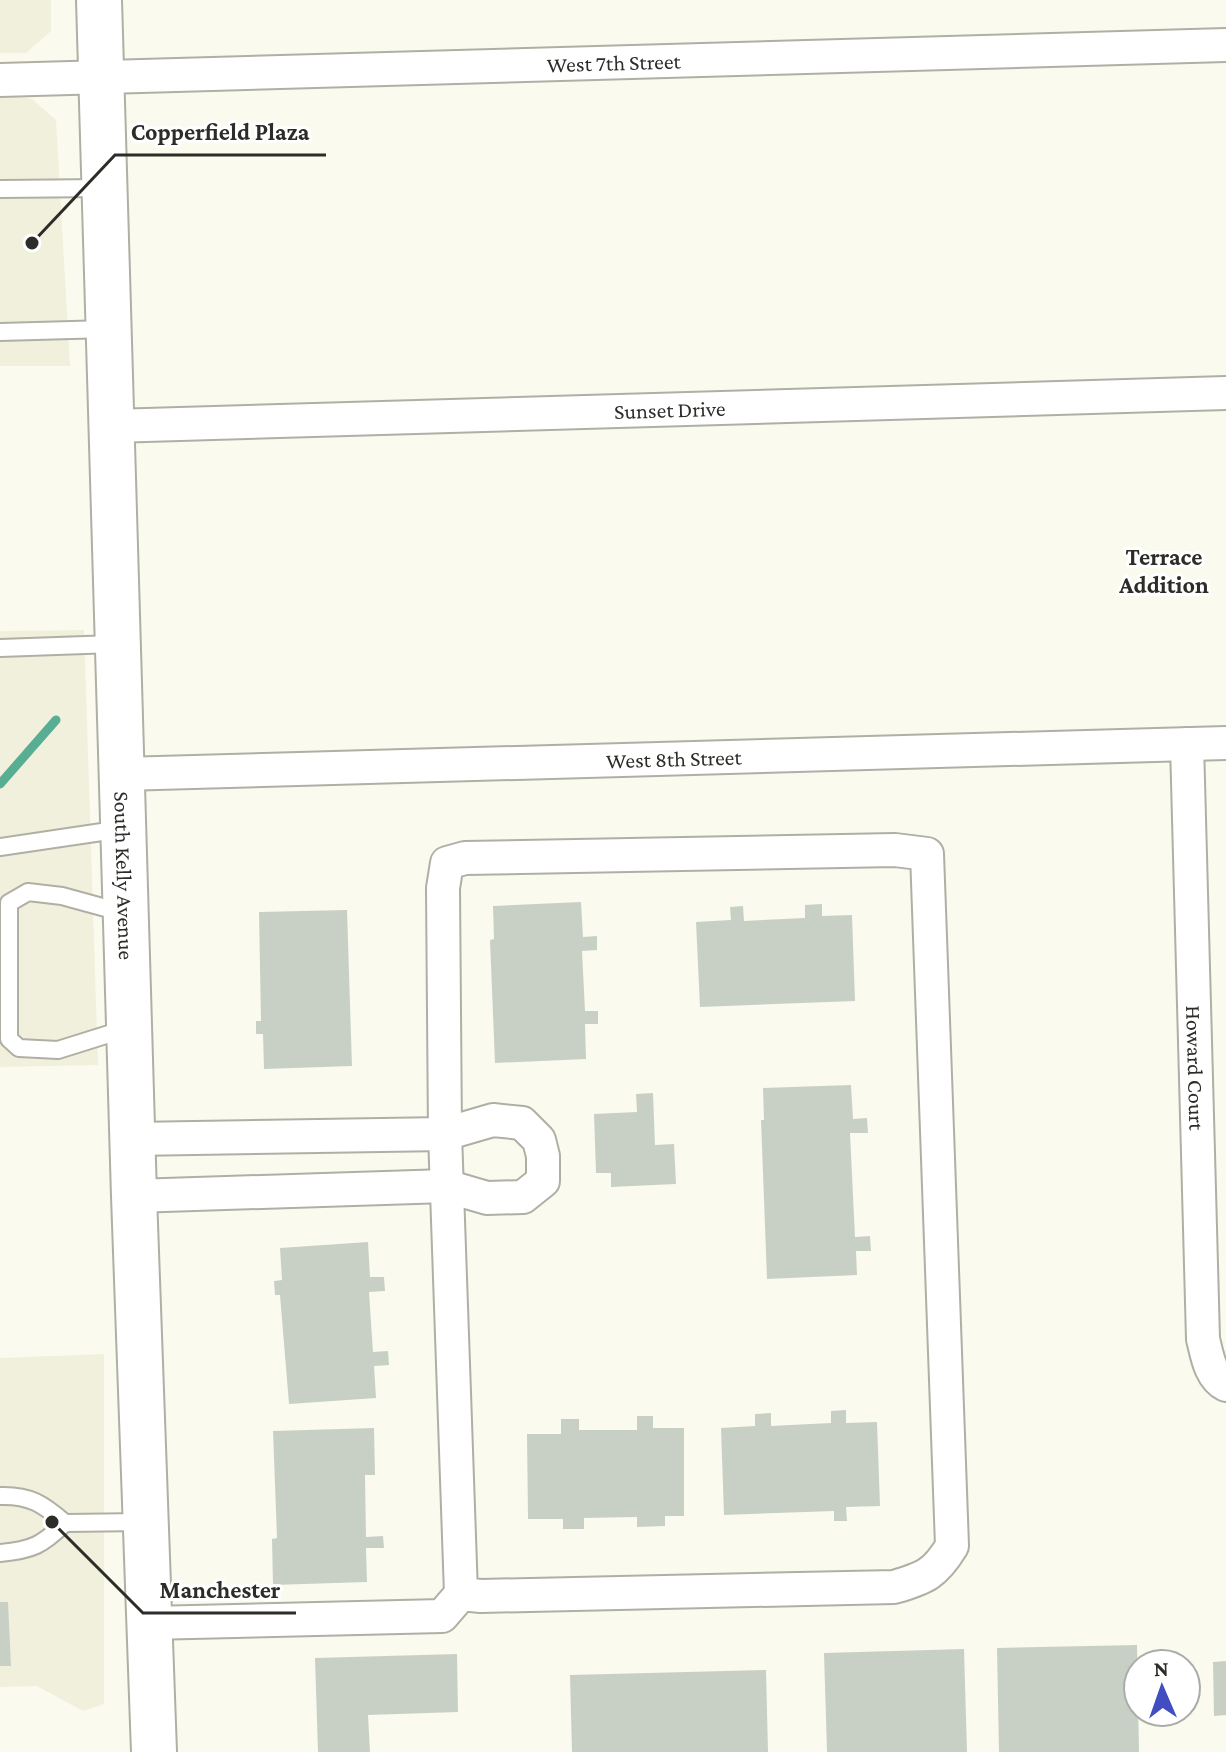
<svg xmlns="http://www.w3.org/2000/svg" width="1226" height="1752" font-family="'Crimson Pro',serif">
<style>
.built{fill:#f1f0dd}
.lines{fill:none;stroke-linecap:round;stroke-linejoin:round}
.stream{stroke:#58ae93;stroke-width:9}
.building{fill:#c8d0c6}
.lane-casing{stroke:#b0afa4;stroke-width:20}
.street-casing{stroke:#b0afa4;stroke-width:36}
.secondary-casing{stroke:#b0afa4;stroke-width:48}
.lane{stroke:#fff;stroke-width:16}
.street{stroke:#fff;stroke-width:32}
.secondary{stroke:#fff;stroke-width:44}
.labels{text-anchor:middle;stroke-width:6;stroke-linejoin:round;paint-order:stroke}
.street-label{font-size:22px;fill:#2c2c28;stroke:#fff}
.neighbourhood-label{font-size:24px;font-weight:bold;fill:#2c2c28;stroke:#fff}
.leader{fill:none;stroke:#2c2c28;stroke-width:3}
.callout-dot{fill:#2c2c28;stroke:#fff;stroke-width:3}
.callout-label{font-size:24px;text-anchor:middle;font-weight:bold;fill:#2c2c28;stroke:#fff;stroke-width:6;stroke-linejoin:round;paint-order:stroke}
</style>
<rect width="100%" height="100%" fill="#fbfaef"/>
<path class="built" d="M 0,0 L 51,0 L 51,31 L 26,53 L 0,53 Z
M 0,96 L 17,96 L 32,99 L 56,120 L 70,366 L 0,366 Z
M 84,630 L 98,1065 L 0,1067 L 0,631 Z
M 104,1354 L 104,1704 L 83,1711 L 37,1686 L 0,1687 L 0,1358 Z"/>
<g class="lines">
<path class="stream" d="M 0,784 L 56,720"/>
</g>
<path class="building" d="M 581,902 L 583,937 L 597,936 L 597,950 L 582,951 L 585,1011 L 598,1011 L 598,1024 L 585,1024 L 586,1059 L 495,1063 L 490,940 L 494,939 L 493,906 Z
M 822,904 L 822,916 L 852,915 L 855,1001 L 700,1007 L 696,922 L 731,920 L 730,907 L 743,906 L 744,921 L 805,918 L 805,905 Z
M 347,910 L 352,1066 L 264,1069 L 263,1034 L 256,1034 L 256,1021 L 261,1021 L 259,912 Z
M 851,1085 L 853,1119 L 867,1118 L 868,1133 L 850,1133 L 855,1237 L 870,1236 L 871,1251 L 856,1251 L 857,1275 L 767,1279 L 761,1120 L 764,1120 L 763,1088 Z
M 653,1093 L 655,1145 L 674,1144 L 676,1184 L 611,1187 L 611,1173 L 596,1173 L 594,1114 L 637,1112 L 636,1094 Z
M 368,1242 L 370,1277 L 384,1277 L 385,1291 L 369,1292 L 373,1352 L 388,1351 L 389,1365 L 374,1366 L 376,1398 L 289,1404 L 280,1295 L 275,1295 L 274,1281 L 282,1280 L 280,1248 Z
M 846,1410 L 846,1423 L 877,1422 L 880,1506 L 846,1507 L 847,1521 L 834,1521 L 834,1511 L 724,1515 L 721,1428 L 755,1426 L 755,1414 L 771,1413 L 771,1426 L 831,1423 L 831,1411 Z
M 637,1416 L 653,1416 L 653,1428 L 684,1428 L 684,1516 L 665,1516 L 665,1526 L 637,1527 L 637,1517 L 584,1518 L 584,1529 L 563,1529 L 563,1519 L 528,1519 L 527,1434 L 561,1434 L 561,1419 L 579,1419 L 579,1430 L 637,1430 Z
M 374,1428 L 375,1475 L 365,1475 L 366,1537 L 383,1536 L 384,1548 L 366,1548 L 367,1582 L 273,1585 L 272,1539 L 277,1538 L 273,1431 Z
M 0,1602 L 8,1602 L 11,1666 L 0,1666 Z
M 1137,1645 L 1139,1752 L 999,1752 L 997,1648 Z
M 964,1649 L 967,1752 L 827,1752 L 824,1653 Z
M 457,1654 L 458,1712 L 368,1715 L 370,1752 L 318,1752 L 315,1658 Z
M 1226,1661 L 1226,1715 L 1214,1716 L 1213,1662 Z
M 766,1670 L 768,1752 L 572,1752 L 570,1675 Z"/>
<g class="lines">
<defs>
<path id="lane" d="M 0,189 L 102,188
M 0,332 L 108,329
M 0,648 L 114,644
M 0,847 L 122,829
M 124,913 L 62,896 L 28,892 L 9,903 L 9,1039 L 19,1048 L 58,1050 L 125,1029
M 0,1496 C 30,1495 43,1504 65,1523 C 42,1545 33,1550 0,1553
M 65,1523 L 144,1522"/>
<g id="street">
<path id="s1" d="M 0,80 L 1226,45"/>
<path id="s2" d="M 112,426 L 1226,393"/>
<path id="s3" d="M 1187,744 L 1203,1339 C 1207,1355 1210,1377 1226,1385"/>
<path id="s4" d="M 122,774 L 1226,743"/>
<path d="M 133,1139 L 445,1134 L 493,1120 L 522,1123 L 539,1140 L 543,1156 L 543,1181 L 523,1197 L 487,1198 L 446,1186 L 134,1196"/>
<path d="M 149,1623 L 442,1616 L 461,1594 L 481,1596 L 894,1587 C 925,1578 935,1574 952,1546 L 927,854 L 895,850 L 465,858 L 447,863 L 443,888 L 445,1134 L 461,1594"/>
</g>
<g id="secondary">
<path id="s5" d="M 99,0 L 134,1196 L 154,1752"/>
</g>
</defs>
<use href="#lane" class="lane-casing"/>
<use href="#street" class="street-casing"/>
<use href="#secondary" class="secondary-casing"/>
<use href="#lane" class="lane"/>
<use href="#street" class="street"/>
<use href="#secondary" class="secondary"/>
</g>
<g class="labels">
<g class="street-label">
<text dy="8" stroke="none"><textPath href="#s1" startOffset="614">West 7th Street</textPath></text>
<text dy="8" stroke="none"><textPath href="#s2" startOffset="558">Sunset Drive</textPath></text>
<text dy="8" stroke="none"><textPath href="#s4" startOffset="552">West 8th Street</textPath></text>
<text dy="8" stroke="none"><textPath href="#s5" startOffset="876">South Kelly Avenue</textPath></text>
<text dy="8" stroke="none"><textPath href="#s3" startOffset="324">Howard Court</textPath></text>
</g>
<g class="neighbourhood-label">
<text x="1164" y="565">Terrace<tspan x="1164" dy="28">Addition</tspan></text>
</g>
</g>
<path class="leader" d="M32 243L115 155H326M52 1522L143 1613H296"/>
<g class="callout-dot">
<circle cx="32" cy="243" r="8"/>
<circle cx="52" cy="1522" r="8"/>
</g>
<g class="callout-label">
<text x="220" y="140">Copperfield Plaza</text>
<text x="220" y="1598">Manchester</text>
</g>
<g transform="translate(1162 1688) rotate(358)"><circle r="38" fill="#ffffff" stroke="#ababa9" stroke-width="2"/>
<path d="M0-6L14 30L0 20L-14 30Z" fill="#414dc1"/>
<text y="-12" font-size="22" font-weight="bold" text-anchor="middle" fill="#2c2c28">N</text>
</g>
</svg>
